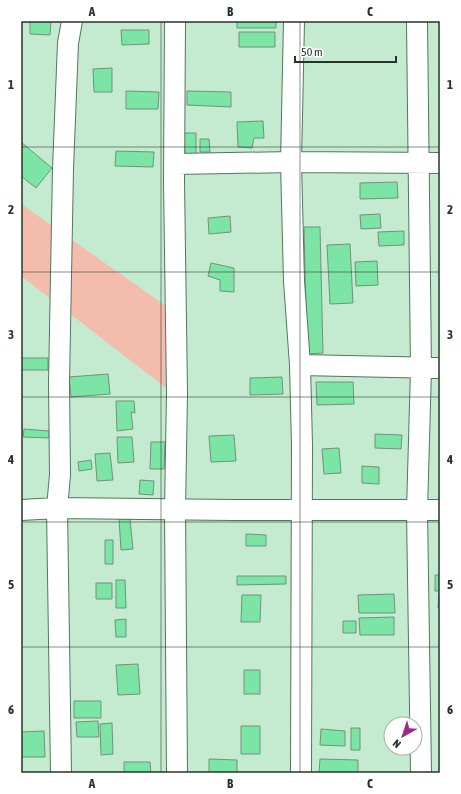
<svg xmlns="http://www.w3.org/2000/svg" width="461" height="794" font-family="'Asap Condensed',sans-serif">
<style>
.green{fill:#f4bcad}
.building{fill:#7ce4a4;stroke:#70937c}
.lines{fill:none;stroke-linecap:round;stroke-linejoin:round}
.minor-casing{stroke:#53765f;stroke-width:22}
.minor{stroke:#fff;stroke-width:20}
.grid{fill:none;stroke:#25342a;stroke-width:1;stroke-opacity:0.55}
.neatline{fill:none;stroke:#25342a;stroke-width:1.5}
.grid-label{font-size:13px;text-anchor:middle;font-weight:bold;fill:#25342a}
</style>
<rect width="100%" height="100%" fill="#c4ead0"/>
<path class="green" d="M 21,204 L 180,316 L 170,391 L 21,276 Z"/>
<path class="building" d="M 30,21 L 51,21 L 50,35 L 30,34 Z
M 237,21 L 276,21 L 276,28 L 237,28 Z
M 121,30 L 149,30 L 149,44 L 122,45 Z
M 239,32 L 275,32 L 275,47 L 239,47 Z
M 112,68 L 112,92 L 94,92 L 93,69 Z
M 126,91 L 159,92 L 158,109 L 126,109 Z
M 187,91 L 231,92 L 231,107 L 187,105 Z
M 263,121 L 264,138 L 254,138 L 252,148 L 238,147 L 237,122 Z
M 184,133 L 196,133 L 196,154 L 185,154 Z
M 200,139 L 209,139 L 210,152 L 200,152 Z
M 21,142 L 52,168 L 36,188 L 21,176 Z
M 116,151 L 154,152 L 153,167 L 115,166 Z
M 397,182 L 398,198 L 360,199 L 360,183 Z
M 380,214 L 381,228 L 361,229 L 360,215 Z
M 230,216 L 231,232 L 209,234 L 208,218 Z
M 304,227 L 320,227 L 323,353 L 307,354 Z
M 404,231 L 404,245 L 379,246 L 378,232 Z
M 350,244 L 353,303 L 330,304 L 327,245 Z
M 377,261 L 378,285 L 356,286 L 355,262 Z
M 211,263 L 234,268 L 234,292 L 220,291 L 220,280 L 208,276 Z
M 21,358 L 48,358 L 48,370 L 21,370 Z
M 108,374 L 110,394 L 71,397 L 69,377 Z
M 282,377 L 283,394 L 250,395 L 250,378 Z
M 316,382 L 353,382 L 354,404 L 317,405 Z
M 116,401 L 134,401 L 135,413 L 131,412 L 133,429 L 117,431 Z
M 24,429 L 49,431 L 49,438 L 23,437 Z
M 375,434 L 402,435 L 401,449 L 375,448 Z
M 234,435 L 236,461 L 211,462 L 209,436 Z
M 117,437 L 132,437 L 134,462 L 118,463 Z
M 151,442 L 165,442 L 164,469 L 150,469 Z
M 339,448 L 341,473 L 324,474 L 322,449 Z
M 110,453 L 113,480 L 97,481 L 95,454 Z
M 91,460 L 92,469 L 79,471 L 78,462 Z
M 362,466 L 379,467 L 379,484 L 362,483 Z
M 140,480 L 154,481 L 153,495 L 139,494 Z
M 119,519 L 130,519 L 133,549 L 121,550 Z
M 246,534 L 266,535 L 266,546 L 246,546 Z
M 105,540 L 113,540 L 113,564 L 105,564 Z
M 435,575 L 440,575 L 440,591 L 435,591 Z
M 237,576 L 286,576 L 286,584 L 237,585 Z
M 116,580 L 125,580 L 126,608 L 116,608 Z
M 96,583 L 112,583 L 112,599 L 96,599 Z
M 394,594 L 395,613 L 359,613 L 358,595 Z
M 439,594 L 440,594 L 440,608 L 438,608 Z
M 242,595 L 261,595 L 260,622 L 241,622 Z
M 394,617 L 394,635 L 360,635 L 359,618 Z
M 126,619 L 126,637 L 116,637 L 115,620 Z
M 343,621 L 356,621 L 356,633 L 343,633 Z
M 138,664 L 140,694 L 118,695 L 116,665 Z
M 244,670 L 260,670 L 260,694 L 244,694 Z
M 74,701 L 101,701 L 101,718 L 74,718 Z
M 98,721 L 99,737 L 77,737 L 76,722 Z
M 112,723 L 113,754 L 101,755 L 100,724 Z
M 241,726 L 260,726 L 260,754 L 241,754 Z
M 351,728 L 360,728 L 360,750 L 351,750 Z
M 321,729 L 345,731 L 345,746 L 320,745 Z
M 44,731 L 45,757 L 21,757 L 21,732 Z
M 209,759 L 237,760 L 237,773 L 209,773 Z
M 320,759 L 358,760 L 358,773 L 319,773 Z
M 124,762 L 150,762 L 151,773 L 124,773 Z"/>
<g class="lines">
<defs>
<path id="minor" d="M 175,21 L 174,181 L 177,393 L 175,509 L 177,773
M 294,21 L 291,162 L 294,281 L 300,365 L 302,445 L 301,773
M 417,21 L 421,369 L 417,511 L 421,773
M 175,164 L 291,162 L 440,163
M 300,365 L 440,368
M 21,510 L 57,508 L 233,510 L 440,510
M 61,773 L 57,508 L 60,475 L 59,383 L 63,169 L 68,43 L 72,21"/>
</defs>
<use href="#minor" class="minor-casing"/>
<use href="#minor" class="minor"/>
</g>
<path class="grid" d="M 161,21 L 161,773M 300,21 L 300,773M 21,147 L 440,147M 21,272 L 440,272M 21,397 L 440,397M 21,522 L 440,522M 21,647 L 440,647"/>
<rect width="461" height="794" fill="none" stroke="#ffffff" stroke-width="44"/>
<g transform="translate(403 736) rotate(219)"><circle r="19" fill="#ffffff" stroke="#a8aeaa"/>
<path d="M0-3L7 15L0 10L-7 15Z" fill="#9c2c8a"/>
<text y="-6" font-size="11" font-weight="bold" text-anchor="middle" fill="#25342a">N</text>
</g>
<path d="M295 56v6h101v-6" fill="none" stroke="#25342a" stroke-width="2"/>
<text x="301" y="56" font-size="12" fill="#25342a" stroke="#ffffff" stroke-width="3" paint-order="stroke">50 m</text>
<rect x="22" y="22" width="417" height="750" class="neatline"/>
<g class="grid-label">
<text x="92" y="16">A</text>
<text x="230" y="16">B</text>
<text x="370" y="16">C</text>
<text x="11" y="89">1</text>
<text x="450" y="89">1</text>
<text x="11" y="214">2</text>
<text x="450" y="214">2</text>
<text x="11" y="339">3</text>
<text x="450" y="339">3</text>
<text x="11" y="464">4</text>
<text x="450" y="464">4</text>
<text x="11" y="589">5</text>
<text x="450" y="589">5</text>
<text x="11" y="714">6</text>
<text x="450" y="714">6</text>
<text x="92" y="788">A</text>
<text x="230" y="788">B</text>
<text x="370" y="788">C</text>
</g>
</svg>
